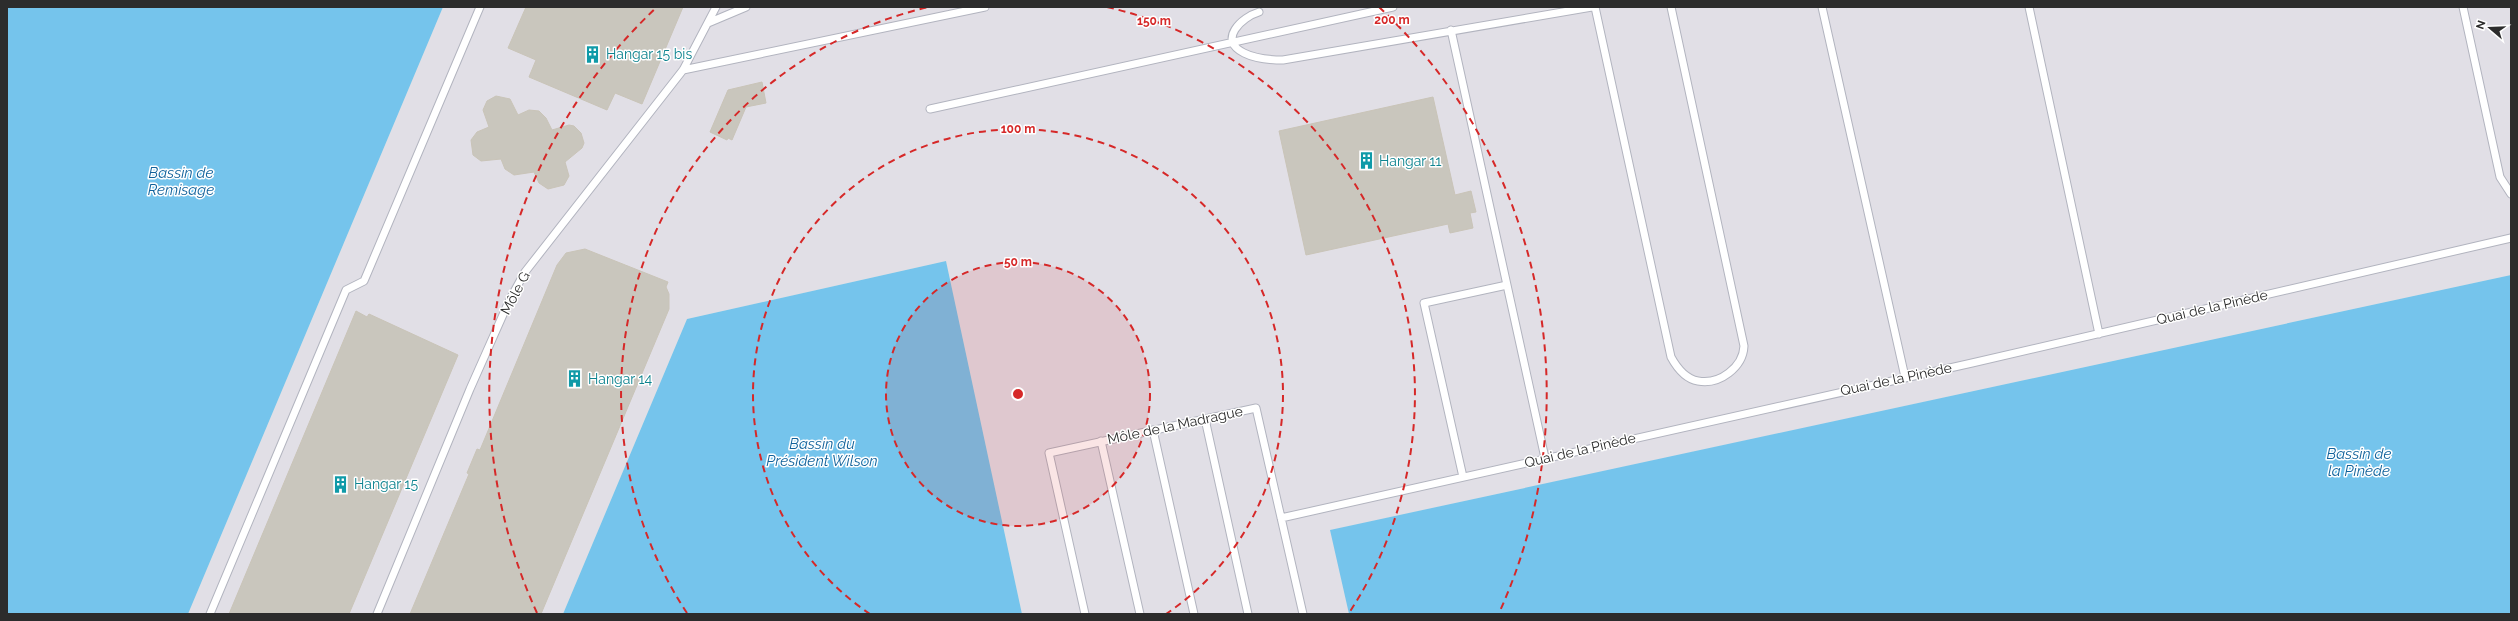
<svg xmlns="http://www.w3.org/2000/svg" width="2518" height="621" font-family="Raleway,sans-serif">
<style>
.industrial{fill:#e1dfe6}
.water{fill:#75c4ec}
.building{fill:#c9c6bd;stroke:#c9c4b8}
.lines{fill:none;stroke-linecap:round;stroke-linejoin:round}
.service-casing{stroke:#b2b4bf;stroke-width:9}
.service{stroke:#fff;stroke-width:7}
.ring{fill:none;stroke:#d62828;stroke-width:2;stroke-dasharray:7 5}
.labels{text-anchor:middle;stroke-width:3;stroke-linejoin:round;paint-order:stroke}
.culture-label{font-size:14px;fill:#0d838f;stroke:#fff;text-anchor:start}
.street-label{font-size:14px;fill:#2c2c2c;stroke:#fff}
.water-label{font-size:15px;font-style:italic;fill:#11629b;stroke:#fff}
.centre{fill:#d62828;stroke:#fff;stroke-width:2}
.ring-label{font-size:12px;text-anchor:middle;font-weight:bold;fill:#d62828;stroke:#fff;stroke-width:3;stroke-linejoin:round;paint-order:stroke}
</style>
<rect width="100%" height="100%" fill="#ede8df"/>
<path class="industrial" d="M 443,7 L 2511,7 L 2511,275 L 1331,530 L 1349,614 L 1022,614 L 946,261 L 687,319 L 563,614 L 188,614 Z"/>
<path class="water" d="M 7,7 L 443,7 L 188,614 L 7,614 Z
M 946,261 L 1022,614 L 563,614 L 687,319 Z
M 2511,275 L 2511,614 L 1349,614 L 1330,530 Z"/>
<path class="building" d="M 526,7 L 683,7 L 642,104 L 615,93 L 607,110 L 529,77 L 536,60 L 508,48 Z
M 762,82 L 766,103 L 746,107 L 732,140 L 728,138 L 727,140 L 710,132 L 728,90 Z
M 496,96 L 510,99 L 518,115 L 529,110 L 539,111 L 546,118 L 552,130 L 569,125 L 574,126 L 581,133 L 584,143 L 582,148 L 565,162 L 569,176 L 564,185 L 548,189 L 539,183 L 534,172 L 514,175 L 505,169 L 501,159 L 481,161 L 473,155 L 471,140 L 477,132 L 489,127 L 483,110 L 487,101 Z
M 1433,97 L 1455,195 L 1471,191 L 1476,212 L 1470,213 L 1473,228 L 1450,233 L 1448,224 L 1306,255 L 1279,131 Z
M 585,249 L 668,282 L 666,287 L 669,294 L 669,309 L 541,614 L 410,614 L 469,474 L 467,473 L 477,449 L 480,450 L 557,265 L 566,253 Z
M 356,311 L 367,317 L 369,314 L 458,355 L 349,614 L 229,614 Z"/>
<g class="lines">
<defs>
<path id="service" d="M 1595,7 L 1671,357 C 1677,368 1686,379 1698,381 C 1720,385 1743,367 1744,346 L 1671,7
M 1822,7 L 1905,377
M 2029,7 L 2099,334
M 2463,7 L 2500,177 L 2511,194
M 1259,12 C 1242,17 1217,40 1244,53 C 1256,59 1270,60 1283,60 L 1592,7
M 708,23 L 746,7
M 1451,30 L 1507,285 L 1424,303 L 1463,477
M 683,70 L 985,7
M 930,109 L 1393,7
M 1507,285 L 1545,458
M 1205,419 L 1248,614
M 1153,430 L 1194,614
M 1101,441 L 1140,614
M 1281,518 L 1972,363 L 2511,238
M 210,614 L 346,290 L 364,281 L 480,7
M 377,614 L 470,389 L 510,299 L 525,272 L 683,70 L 716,7
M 1085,614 L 1049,453 L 1256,408 L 1303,614"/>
</defs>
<use href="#service" class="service-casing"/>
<use href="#service" class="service"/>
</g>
<circle cx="1018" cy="394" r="132" fill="#d62828" fill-opacity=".12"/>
<g class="ring">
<circle cx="1018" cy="394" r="132"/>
<path d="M870 614A265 265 0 1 1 1166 614"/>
<path d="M687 613A397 397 0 0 1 929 7M1107 7A397 397 0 0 1 1349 613"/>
<path d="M537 613A529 529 0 0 1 657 7M1379 7A529 529 0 0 1 1499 613"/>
</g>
<defs>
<symbol id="building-bare" viewBox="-9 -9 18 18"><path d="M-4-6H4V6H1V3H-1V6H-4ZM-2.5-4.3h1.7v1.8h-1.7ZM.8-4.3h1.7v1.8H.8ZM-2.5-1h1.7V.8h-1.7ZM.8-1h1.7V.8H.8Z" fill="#0f9aa8" stroke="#fff" stroke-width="2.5" paint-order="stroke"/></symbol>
</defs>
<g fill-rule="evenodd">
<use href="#building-bare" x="580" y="42" width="25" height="25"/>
<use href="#building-bare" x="1354" y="148" width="25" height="25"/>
<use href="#building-bare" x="562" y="366" width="25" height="25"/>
<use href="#building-bare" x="328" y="472" width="25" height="25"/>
</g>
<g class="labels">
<g class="culture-label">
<text x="606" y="59">Hangar 15 bis</text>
<text x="1379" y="166">Hangar 11</text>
<text x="588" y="384">Hangar 14</text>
<text x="354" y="489">Hangar 15</text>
</g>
<g class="street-label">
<text transform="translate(515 293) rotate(-62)" y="5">Môle G</text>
<text transform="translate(2212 307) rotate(-13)" y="5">Quai de la Pinède</text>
<text transform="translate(1896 379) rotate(-12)" y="5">Quai de la Pinède</text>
<text transform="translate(1175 425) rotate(-12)" y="5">Môle de la Madrague</text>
<text transform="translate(1580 450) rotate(-13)" y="5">Quai de la Pinède</text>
</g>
<g class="water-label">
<text x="181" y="178">Bassin de<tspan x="181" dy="17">Remisage</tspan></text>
<text x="822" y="449">Bassin du<tspan x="822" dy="17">Président Wilson</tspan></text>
<text x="2359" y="459">Bassin de<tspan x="2359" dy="17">la Pinède</tspan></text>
</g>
</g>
<circle cx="1018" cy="394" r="6" class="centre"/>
<g class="ring-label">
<text x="1392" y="24">200 m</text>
<text x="1154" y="25">150 m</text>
<text x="1018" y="133">100 m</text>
<text x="1018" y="266">50 m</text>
</g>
<rect width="2518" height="621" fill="none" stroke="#2c2c2c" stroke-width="16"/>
<g transform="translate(2490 28) rotate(289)" stroke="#ffffff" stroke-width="3" paint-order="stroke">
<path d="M0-3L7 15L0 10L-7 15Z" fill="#2c2c2c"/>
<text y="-6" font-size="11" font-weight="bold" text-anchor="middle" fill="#2c2c2c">N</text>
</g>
</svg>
